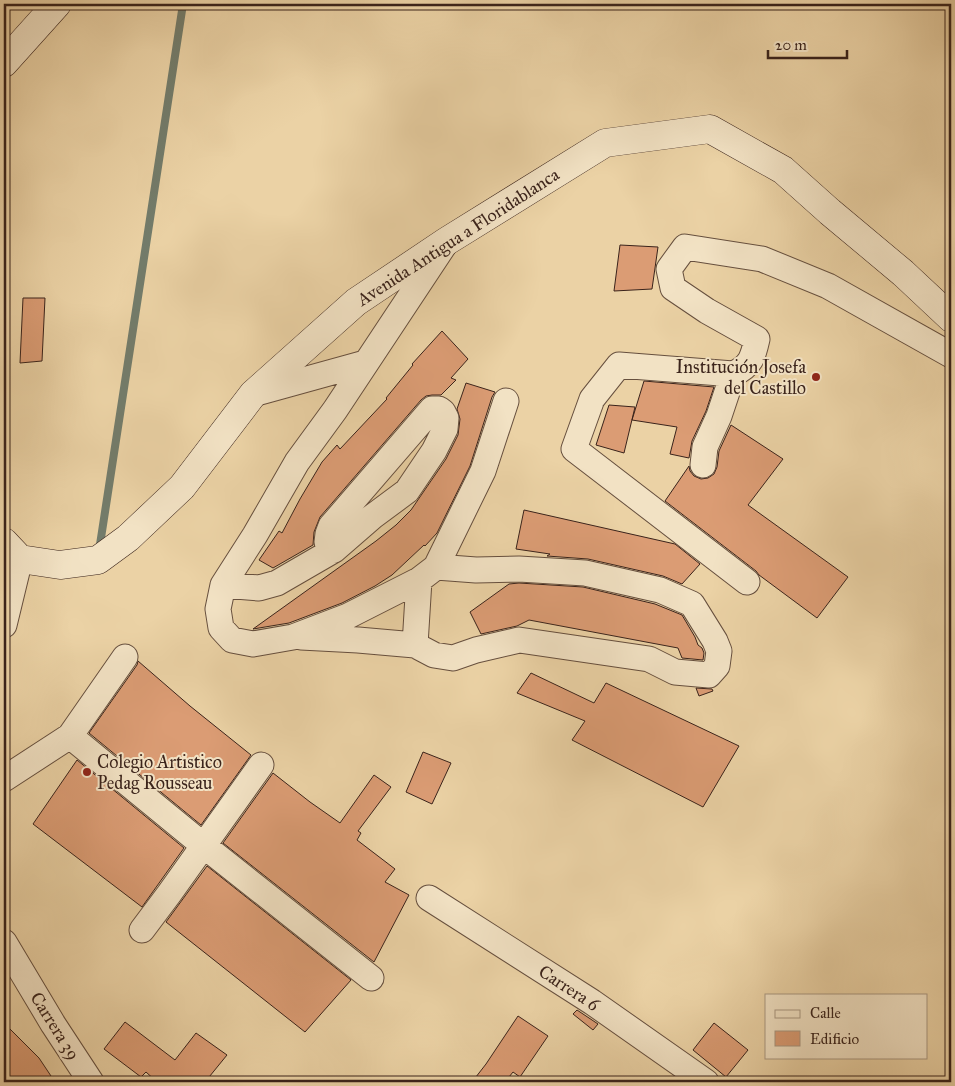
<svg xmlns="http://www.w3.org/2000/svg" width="955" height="1086" font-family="'IM FELL Great Primer',serif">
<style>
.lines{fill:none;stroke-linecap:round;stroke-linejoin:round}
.stream{stroke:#737c6b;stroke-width:8}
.building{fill:#db9c74;stroke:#3a231b}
.street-casing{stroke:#664f3e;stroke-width:27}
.secondary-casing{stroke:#3a231b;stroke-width:29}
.street{stroke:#f2e2c4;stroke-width:25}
.secondary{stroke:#f2e2c4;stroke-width:28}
.poi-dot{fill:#8f2418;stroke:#f2e2c4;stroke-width:2}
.labels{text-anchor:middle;stroke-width:4;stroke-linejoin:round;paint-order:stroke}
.street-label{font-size:18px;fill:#3a231b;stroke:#f2e2c4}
.poi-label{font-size:18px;fill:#3a231b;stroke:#f2e2c4;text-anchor:end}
</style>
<rect width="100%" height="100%" fill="#ebd2a5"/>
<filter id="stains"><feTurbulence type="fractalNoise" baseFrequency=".004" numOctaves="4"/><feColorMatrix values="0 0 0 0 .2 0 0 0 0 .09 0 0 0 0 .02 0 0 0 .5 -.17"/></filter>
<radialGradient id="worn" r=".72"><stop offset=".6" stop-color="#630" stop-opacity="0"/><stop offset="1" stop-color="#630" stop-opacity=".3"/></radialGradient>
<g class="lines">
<path class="stream" d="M 99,551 L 183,4"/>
</g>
<path class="building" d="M 620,245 L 658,247 L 652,289 L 614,291 Z
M 23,298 L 45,298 L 42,361 L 20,363 Z
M 442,331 L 468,359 L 451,378 L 456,380 L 441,395 L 432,395 L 426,396 L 421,400 L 320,517 L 314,532 L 313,545 L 273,568 L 259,560 L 279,531 L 282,533 L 300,499 L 322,462 L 337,445 L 340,449 L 387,399 L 386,398 L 413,365 L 412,364 Z
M 644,381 L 714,387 L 706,411 L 692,441 L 689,458 L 670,454 L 677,427 L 632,420 Z
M 466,383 L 495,392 L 492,397 L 470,466 L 437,533 L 425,546 L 424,545 L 392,575 L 375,586 L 342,603 L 289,623 L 253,629 L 376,541 L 396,525 L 411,510 L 446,459 L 458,435 L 460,419 L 457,409 Z
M 609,405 L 635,407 L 624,453 L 596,445 Z
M 731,425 L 783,459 L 748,505 L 848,577 L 817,618 L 759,575 L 756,571 L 665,501 L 689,466 L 690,471 L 694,476 L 701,479 L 708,478 L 714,474 L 717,467 L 719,451 Z
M 524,510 L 675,544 L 700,564 L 682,584 L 663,576 L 588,559 L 547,556 L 550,554 L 516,549 Z
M 519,583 L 583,587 L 655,604 L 682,615 L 695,637 L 698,645 L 702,648 L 704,653 L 703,660 L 682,658 L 678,648 L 529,620 L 517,626 L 481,634 L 470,612 L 509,584 Z
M 138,661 L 190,706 L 251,755 L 201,825 L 89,733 L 137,665 Z
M 531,673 L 594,703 L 606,683 L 739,746 L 703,807 L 572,740 L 585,721 L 517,693 Z
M 696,688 L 712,689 L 713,691 L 699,696 Z
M 423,752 L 451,763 L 432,804 L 406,792 Z
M 77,760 L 184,848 L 142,907 L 33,824 Z
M 273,773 L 310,802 L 340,823 L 374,775 L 391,787 L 358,831 L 361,833 L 357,840 L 395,869 L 385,882 L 409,895 L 374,962 L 223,843 Z
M 207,866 L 351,980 L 305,1032 L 166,922 Z
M 577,1010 L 598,1024 L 593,1030 L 573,1014 Z
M 518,1016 L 548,1036 L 520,1077 L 513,1072 L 505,1082 L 472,1082 L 486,1064 Z
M 125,1022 L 175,1060 L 196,1033 L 227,1055 L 205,1082 L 157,1082 L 146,1072 L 141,1077 L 104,1049 Z
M 4,1023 L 39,1058 L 55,1082 L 4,1082 Z
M 714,1023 L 748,1050 L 726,1077 L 693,1050 Z"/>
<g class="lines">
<defs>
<path id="street" d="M 445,244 L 335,410 L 297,462 L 255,535 L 223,585 L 218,609 L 221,628 L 232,640 L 253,644 L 293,637 L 348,616 L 419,580 L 436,567 L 483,471 L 506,401
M 253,394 L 365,363
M 703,465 L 705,447 L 719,416 L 733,374
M 747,582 L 574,449 L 592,399 L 619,365 L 733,374 C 751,366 753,357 757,339 L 707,311 L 673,288 L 669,269 L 685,247 L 762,259 L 828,286 L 951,355
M 223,585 L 259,588 L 277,583 L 334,550 L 372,517 L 407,491 L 434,451 L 445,429 L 446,418 L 443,412 L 439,409 L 432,409 L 331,526 L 328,534 L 327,542 L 334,550
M 4,625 L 20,559
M 301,637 L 358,640 L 415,645 L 434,655 L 453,658 L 476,650 L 519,640 L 649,659 L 675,672 L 709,675 L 717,666 L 719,651 L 715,641 L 692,604 L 660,590 L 585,573 L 519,569 L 476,570 L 436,567
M 415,645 L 419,580
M 70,736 L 203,845 L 371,978
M 4,779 L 70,736 L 125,657
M 429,898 L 592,1002 L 706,1082
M 142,930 L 169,894 L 261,765
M 4,942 L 53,1024 L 91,1082"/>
<path id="secondary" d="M 4,63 L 57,4
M 4,542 L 20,559 L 60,565 L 98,560 L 128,538 L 182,487 L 253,394 L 356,302 L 447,241 L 605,143 L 710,129 L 783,170 L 830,212 L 903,273 L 951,318"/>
</defs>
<use href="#street" class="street-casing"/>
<use href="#secondary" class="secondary-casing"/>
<use href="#street" class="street"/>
<use href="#secondary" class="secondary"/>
</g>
<g class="poi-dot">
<circle cx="816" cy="377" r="5"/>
<circle cx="87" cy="772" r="5"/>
</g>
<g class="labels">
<g class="street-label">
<text transform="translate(458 237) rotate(-33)" y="6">Avenida Antigua a Floridablanca</text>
<text transform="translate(569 988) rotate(33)" y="6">Carrera 6</text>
<text transform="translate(55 1026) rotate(58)" y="6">Carrera 39</text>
</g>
<g class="poi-label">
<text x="806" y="373">Institución Josefa<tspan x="806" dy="21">del Castillo</tspan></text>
<text x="97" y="768" text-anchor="start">Colegio Artistico<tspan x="97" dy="21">Pedag Rousseau</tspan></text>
</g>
</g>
<rect width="955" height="1086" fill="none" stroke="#ebd2a5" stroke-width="20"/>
<rect x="5" y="5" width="945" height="1076" fill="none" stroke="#3a231b" stroke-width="2.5"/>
<rect x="10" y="10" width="935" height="1066" fill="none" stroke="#3a231b"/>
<rect x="765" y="994" width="162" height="65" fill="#f2e2c4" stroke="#a89680"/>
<rect x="775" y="1010" width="25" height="8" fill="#f2e2c4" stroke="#a89680"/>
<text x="810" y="1018" font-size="15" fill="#3a231b">Calle</text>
<rect x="775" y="1031" width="25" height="15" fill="#db9c74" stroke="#a89680"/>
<text x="810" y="1044" font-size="15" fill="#3a231b">Edificio</text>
<path d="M768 50v8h79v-8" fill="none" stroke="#3a231b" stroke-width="2.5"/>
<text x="775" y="50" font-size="15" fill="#3a231b" stroke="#f2e2c4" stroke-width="4" paint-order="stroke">20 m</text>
<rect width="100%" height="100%" filter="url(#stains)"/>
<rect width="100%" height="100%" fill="url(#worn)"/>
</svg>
